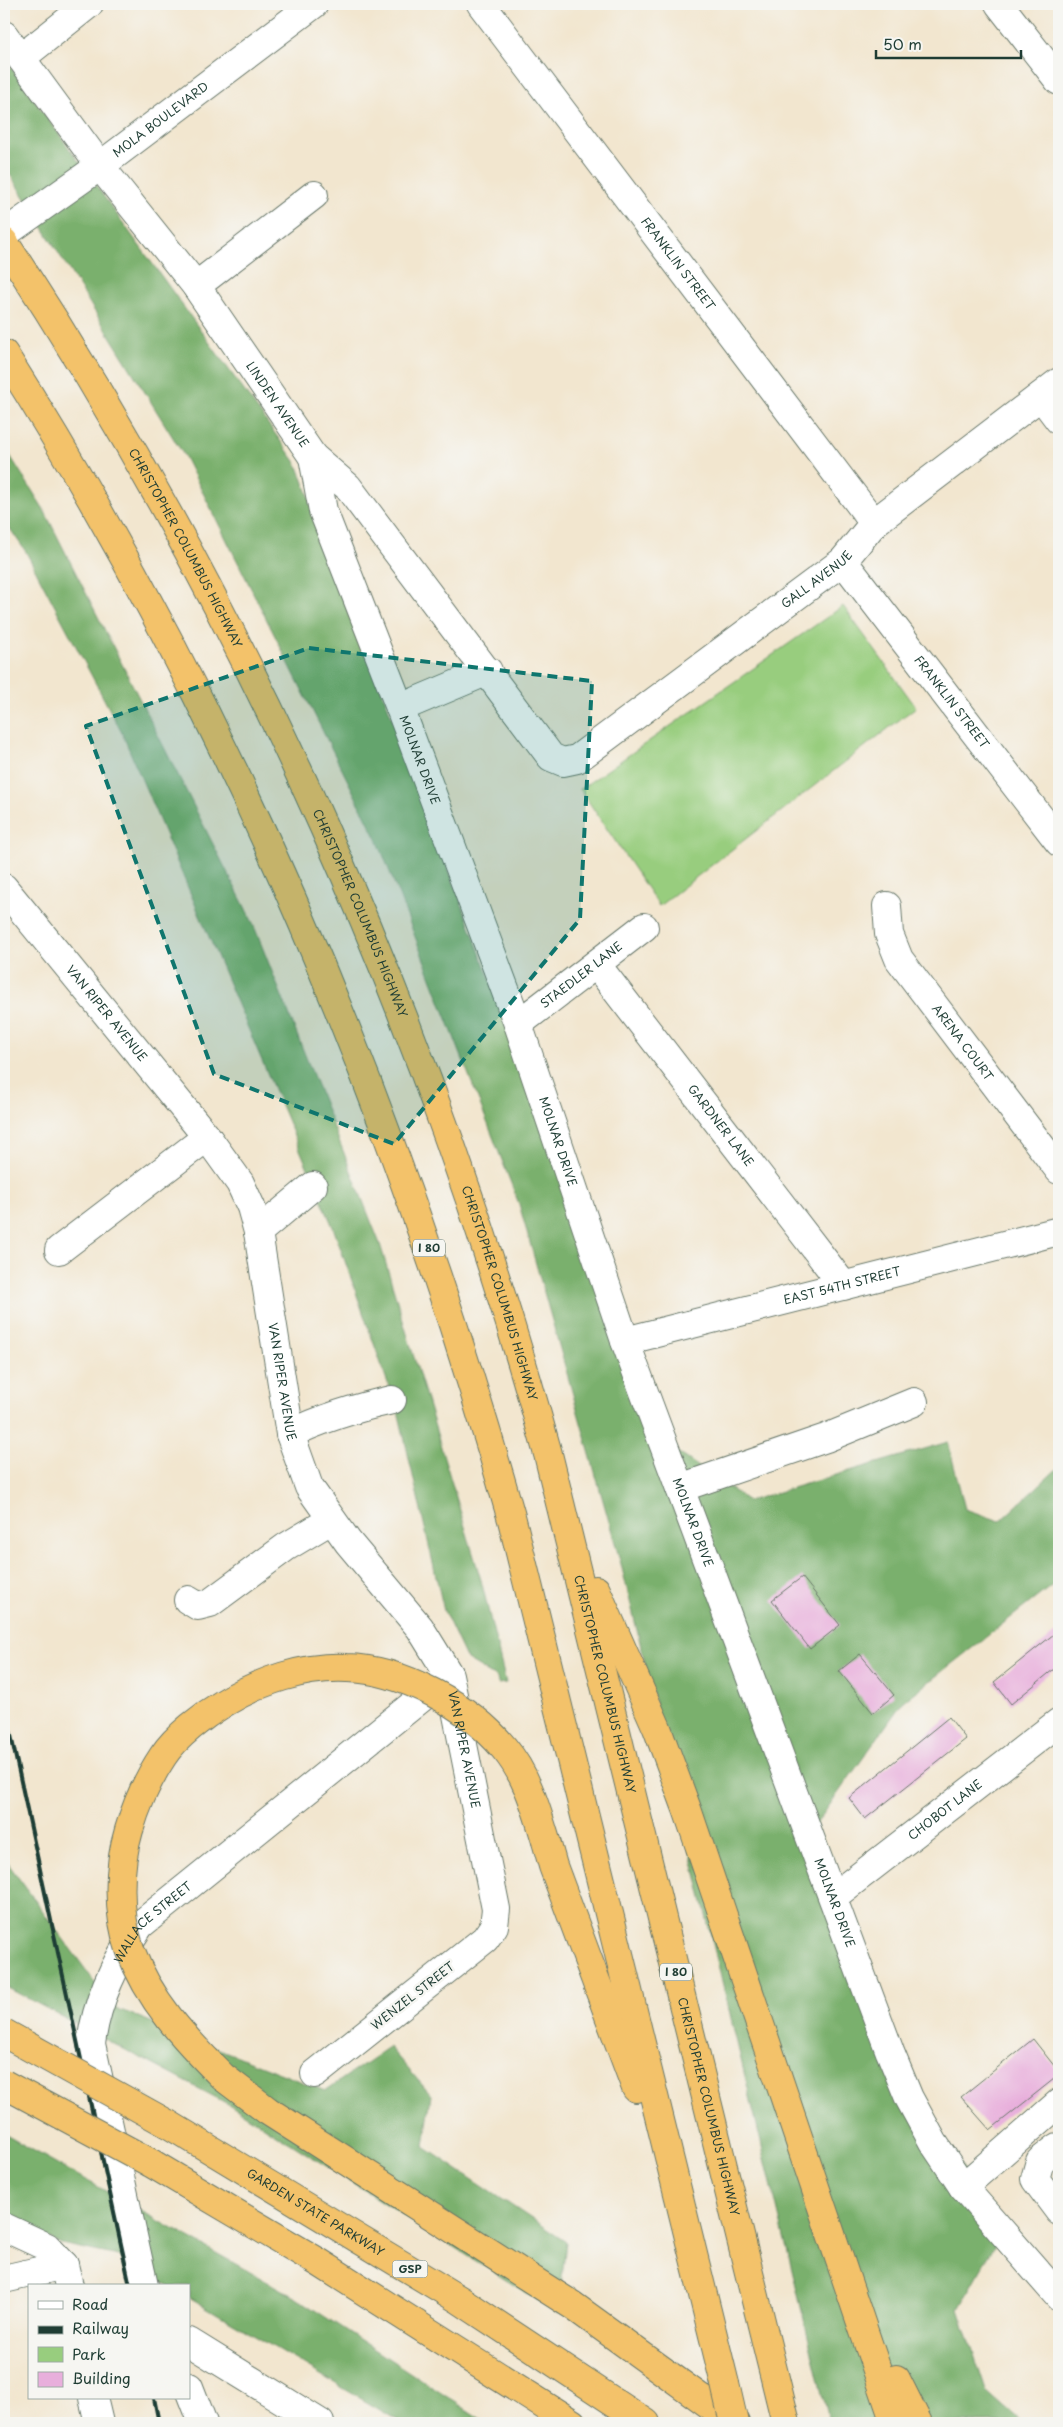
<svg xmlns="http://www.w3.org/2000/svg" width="1063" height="2427" font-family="'Playpen Sans',sans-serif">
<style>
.green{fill:#98cd7e;stroke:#5c8559}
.forest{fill:#7ab06d;stroke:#4c7650}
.building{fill:#e8afdc}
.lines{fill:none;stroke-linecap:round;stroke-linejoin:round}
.minor-casing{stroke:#69786a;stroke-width:30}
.highway-casing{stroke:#69786a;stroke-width:30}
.minor{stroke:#fff;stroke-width:28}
.highway{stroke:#f3c26a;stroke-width:28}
.rail{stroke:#1f3d34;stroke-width:4}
.highway-bridge-casing{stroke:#69786a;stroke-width:30;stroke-linecap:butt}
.highway-bridge{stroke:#f3c26a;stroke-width:28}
.marked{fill:#0f766e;fill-opacity:0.2;stroke:#0f766e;stroke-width:4;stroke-dasharray:10 6;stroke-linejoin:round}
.labels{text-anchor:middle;stroke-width:5;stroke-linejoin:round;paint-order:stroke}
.shield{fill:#f6f6f2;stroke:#60746d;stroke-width:1}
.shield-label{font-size:11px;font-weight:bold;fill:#1f3d34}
.street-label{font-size:12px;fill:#1f3d34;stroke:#f6f6f2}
</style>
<rect width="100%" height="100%" fill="#f6f6f2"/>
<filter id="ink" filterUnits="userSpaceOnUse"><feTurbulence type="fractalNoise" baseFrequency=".02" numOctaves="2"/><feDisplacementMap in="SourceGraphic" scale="10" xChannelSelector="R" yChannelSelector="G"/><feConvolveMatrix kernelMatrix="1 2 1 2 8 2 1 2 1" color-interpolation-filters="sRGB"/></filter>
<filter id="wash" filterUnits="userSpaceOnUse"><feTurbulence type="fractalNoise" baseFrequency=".0096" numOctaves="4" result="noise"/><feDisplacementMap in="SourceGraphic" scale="20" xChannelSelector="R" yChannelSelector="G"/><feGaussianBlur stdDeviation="1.12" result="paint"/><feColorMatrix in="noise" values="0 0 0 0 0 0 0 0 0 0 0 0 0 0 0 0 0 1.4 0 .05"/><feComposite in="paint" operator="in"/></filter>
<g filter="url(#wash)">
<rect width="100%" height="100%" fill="#f2e6cf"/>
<path class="green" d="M 843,606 L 916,707 L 659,906 L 580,789 Z"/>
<path class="forest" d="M 4,58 L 297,464 L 663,1442 L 748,1501 L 948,1442 L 965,1509 L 1000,1521 L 1059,1467 L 1059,1580 L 903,1702 L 809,1834 L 882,2030 L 1001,2234 L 959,2309 L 986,2391 L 1022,2423 L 829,2423 L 621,1564 L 519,1204 L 377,839 L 185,457 L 4,165 Z
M 4,446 L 43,508 L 252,921 L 380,1244 L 481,1580 L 506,1683 L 498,1684 L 497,1678 L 467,1660 L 444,1611 L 399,1415 L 333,1227 L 122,733 L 26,552 L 4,520 Z
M 4,1858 L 113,2007 L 325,2091 L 389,2047 L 431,2095 L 424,2147 L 566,2242 L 558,2313 L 230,2105 L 4,1986 Z
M 4,2134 L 298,2299 L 487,2423 L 402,2423 L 189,2297 L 189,2286 L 169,2286 L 119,2256 L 61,2244 L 4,2215 Z"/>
<g id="blocks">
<path class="building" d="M 802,1577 L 840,1625 L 810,1649 L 772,1600 Z
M 1059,1630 L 1059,1665 L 1011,1704 L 994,1682 Z
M 860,1654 L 894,1695 L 873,1713 L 839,1671 Z
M 949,1717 L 966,1739 L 865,1819 L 849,1798 Z
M 1033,2039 L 1059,2072 L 1059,2075 L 990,2130 L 961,2097 Z"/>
</g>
</g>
<g filter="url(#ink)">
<use href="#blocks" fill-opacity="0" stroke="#69786a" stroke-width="1"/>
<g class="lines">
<defs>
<g id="minor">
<path id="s1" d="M 481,4 L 874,523"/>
<path d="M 999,4 L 1059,81"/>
<path id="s2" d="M 4,35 L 100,166 L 196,286 L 313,457 L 348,487 L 551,757 L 563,762 L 577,759 L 843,561 L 874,523 L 1059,382"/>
<path d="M 21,58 L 89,4"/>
<path id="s3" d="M 4,234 L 100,166 L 314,4"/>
<path d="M 196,286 L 314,195"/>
<path d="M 1041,396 L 1059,420"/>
<path id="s4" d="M 313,457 L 323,511 L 400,708 L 518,1024 L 625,1341 L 890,2052 L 909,2098 L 933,2142 L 963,2187 L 1059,2297"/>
<path id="s5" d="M 843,561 L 1059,842"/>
<path d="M 400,708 L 488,671"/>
<path id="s6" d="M 4,888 L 207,1137 L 240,1183 L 251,1207 L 258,1232 L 290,1434 L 309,1487 L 348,1542 L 420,1628 L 449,1675 L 496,1909 L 494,1926 L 485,1939 L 315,2074"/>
<path id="s7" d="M 887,906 L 889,934 L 899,959 L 1059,1170"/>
<path id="s8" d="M 596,964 L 844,1286"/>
<path id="s9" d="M 518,1024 L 644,927"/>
<path d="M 258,1232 L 313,1186"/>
<path d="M 59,1250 L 207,1137"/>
<path id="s10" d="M 625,1341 L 1059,1231"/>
<path d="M 290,1434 C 323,1418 355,1408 392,1400"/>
<path d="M 680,1488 L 826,1438 L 914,1402"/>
<path d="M 188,1600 L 198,1606 L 210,1603 L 286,1547 L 331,1520"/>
<path id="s11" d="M 833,1897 L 1059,1722"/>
<path d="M 1058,2147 L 1040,2161 L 1035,2179 L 1059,2211"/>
<path d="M 963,2187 L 1059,2103"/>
<path d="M 4,2227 L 47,2247 L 64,2265 L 69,2286"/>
<path d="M 4,2279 L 64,2265"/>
<path id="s12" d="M 144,2286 L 91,2044 C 96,2002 117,1959 140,1925 L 446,1678"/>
<path d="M 189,2342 L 320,2423"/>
<path d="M 189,2387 L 203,2423"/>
<path d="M 93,2398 L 99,2423"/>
</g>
<g id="highway">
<path id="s13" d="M 4,242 C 249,614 430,1025 548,1454 L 786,2423"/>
<path d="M 4,354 C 232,714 397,1110 512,1520 L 725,2384"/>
<path d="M 596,1590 L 657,1728 L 687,1809 L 895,2423"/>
<path d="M 546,1841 L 553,1866 L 636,2088"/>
<path d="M 223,2077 L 268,2111 L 572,2305 L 735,2423"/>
<path id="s14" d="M 168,2124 L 460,2300 L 646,2423"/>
<path d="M 151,2163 L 320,2263 L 572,2423"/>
<path d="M 896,2379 L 918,2423"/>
</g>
</defs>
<use href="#minor" class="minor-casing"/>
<use href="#highway" class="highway-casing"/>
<use href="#minor" class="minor"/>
<use href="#highway" class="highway"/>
<path class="rail" d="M 4,1703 L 130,2286
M 154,2398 L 159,2423"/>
<defs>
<path id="highway-bridge" d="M 4,2033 L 168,2124
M 223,2077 C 185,2039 149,2001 130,1949 C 117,1913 118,1866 129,1830 C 137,1803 147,1780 163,1756 C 176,1736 204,1715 224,1703 C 260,1681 304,1666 347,1668 C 402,1669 469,1706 504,1748 C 527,1775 536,1808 546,1841
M 4,2084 L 151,2163
M 725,2384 L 734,2423"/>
</defs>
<use href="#highway-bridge" class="highway-bridge-casing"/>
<use href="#highway-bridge" class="highway-bridge"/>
</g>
</g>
<path class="marked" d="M 309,648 L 592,681 L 580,919 L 394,1144 L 214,1074 L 86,726 Z"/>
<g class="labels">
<g class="shield">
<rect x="413" y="1239.5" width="32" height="17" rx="4"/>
<rect x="660" y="1963.5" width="32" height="17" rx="4"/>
<rect x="392.5" y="2260.5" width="35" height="17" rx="4"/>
</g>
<g class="shield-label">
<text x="429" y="1252">I 80</text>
<text x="676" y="1976">I 80</text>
<text x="410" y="2273">GSP</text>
</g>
<g class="street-label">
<text dy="4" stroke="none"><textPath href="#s3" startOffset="194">MOLA BOULEVARD</textPath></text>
<text dy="4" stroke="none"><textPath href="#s1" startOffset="326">FRANKLIN STREET</textPath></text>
<text dy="4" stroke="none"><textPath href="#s2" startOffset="460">LINDEN AVENUE</textPath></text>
<text dy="4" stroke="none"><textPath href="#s13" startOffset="356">CHRISTOPHER COLUMBUS HIGHWAY</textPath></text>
<text dy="4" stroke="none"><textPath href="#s2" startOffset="1234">GALL AVENUE</textPath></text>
<text dy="4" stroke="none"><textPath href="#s5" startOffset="178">FRANKLIN STREET</textPath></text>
<text dy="4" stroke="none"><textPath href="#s4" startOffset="322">MOLNAR DRIVE</textPath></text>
<text dy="4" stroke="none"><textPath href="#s13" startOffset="761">CHRISTOPHER COLUMBUS HIGHWAY</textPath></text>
<text dy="4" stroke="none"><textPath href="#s9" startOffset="80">STAEDLER LANE</textPath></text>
<text dy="4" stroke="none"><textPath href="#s6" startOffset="162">VAN RIPER AVENUE</textPath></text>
<text dy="4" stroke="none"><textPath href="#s7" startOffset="160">ARENA COURT</textPath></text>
<text dy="4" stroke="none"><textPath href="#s8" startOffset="204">GARDNER LANE</textPath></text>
<text dy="4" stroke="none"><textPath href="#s4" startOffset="728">MOLNAR DRIVE</textPath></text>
<text dy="4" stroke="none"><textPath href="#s10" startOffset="224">EAST 54TH STREET</textPath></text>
<text dy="4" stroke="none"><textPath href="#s13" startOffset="1166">CHRISTOPHER COLUMBUS HIGHWAY</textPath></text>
<text dy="4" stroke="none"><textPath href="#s6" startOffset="582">VAN RIPER AVENUE</textPath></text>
<text dy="4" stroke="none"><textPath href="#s4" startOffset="1132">MOLNAR DRIVE</textPath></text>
<text dy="4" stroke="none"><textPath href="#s13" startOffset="1571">CHRISTOPHER COLUMBUS HIGHWAY</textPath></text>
<text dy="4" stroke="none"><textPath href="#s6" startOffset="1002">VAN RIPER AVENUE</textPath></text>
<text dy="4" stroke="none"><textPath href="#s11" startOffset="142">CHOBOT LANE</textPath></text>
<text dy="4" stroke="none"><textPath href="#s4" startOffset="1538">MOLNAR DRIVE</textPath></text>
<text dy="4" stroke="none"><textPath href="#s12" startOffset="388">WALLACE STREET</textPath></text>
<text transform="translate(413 1996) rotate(-38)" y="4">WENZEL STREET</text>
<text dy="4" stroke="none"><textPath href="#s13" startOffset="2006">CHRISTOPHER COLUMBUS HIGHWAY</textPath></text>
<text dy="4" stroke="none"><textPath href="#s14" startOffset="172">GARDEN STATE PARKWAY</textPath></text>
</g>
</g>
<rect width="1063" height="2427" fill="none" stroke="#f6f6f2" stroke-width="20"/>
<rect x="28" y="2284" width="162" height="115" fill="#f6f6f2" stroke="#a0aca6"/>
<rect x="38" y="2301" width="25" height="8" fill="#ffffff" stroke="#a0aca6"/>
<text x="72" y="2310" font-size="15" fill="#1f3d34">Road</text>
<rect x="38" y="2326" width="25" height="8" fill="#1f3d34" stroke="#a0aca6"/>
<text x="72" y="2334" font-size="15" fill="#1f3d34">Railway</text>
<rect x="38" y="2347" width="25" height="15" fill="#98cd7e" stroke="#a0aca6"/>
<text x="72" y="2360" font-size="15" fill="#1f3d34">Park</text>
<rect x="38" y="2372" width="25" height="15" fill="#e8afdc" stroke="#a0aca6"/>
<text x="72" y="2384" font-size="15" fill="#1f3d34">Building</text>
<path d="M876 50v8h145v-8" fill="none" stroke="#1f3d34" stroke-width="2.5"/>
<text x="883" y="50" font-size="15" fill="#1f3d34" stroke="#f6f6f2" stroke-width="4" paint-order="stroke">50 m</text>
</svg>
